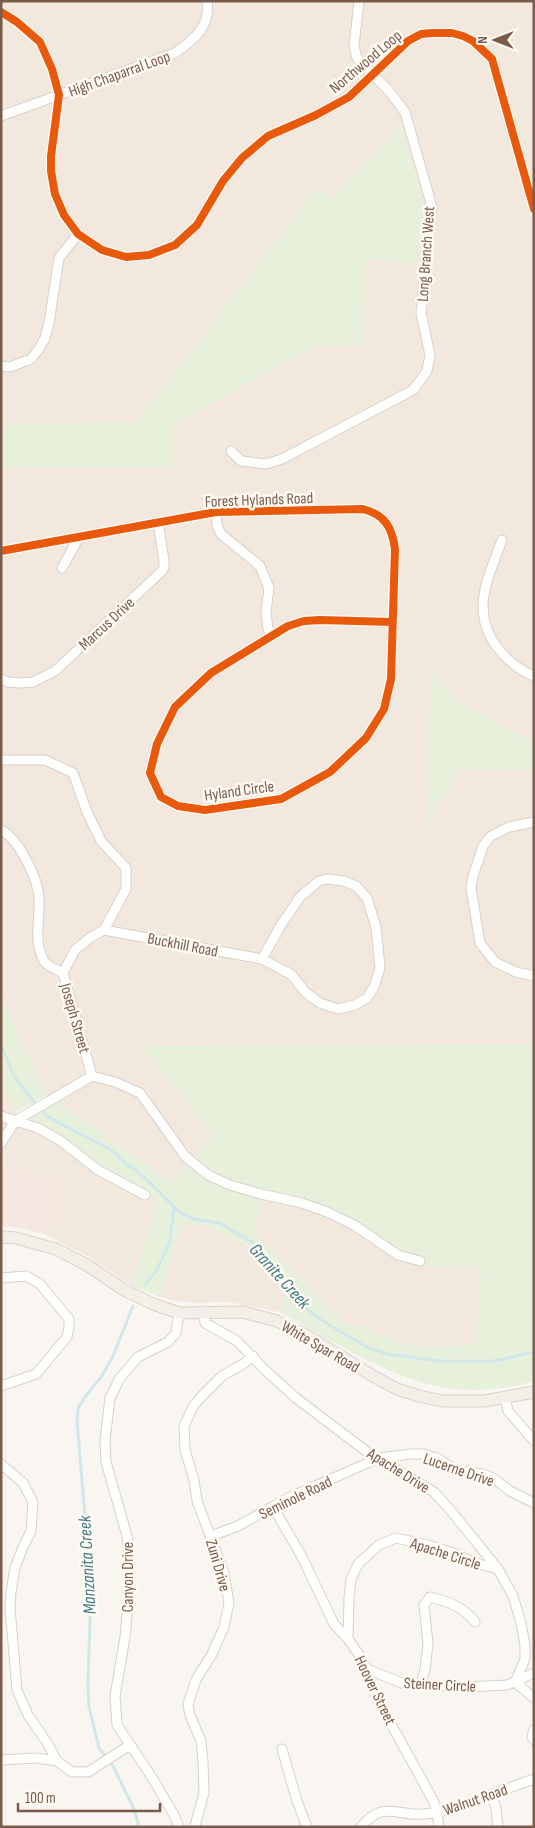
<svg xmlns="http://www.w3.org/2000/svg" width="535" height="1828" font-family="'Sofia Sans Condensed',sans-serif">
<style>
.residential{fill:#f2e8de}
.commercial{fill:#f6e8e1}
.green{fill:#e7f0db;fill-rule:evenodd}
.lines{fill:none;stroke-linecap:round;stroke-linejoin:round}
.stream{stroke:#d0e8ea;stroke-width:3}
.minor-casing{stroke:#d7d1cb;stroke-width:11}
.major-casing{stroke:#dad1cc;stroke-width:13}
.minor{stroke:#fefefd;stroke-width:9}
.major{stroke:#f3eee8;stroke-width:11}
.cycleway-casing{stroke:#fffaf3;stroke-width:11}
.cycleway{stroke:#e8590c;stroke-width:8}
.labels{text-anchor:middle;stroke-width:5;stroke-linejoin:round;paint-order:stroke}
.street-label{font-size:16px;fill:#7a5c4d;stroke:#fffaf3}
.water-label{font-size:18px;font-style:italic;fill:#437c86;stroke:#fffaf3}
</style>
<rect width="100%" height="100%" fill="#f9f5f0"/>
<path class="residential" d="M 1,1 L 534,1 L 534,743 L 464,706 L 431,671 L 428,822 L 462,769 L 534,770 L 534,1044 L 141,1046 L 215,1135 L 172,1182 L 47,1095 L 6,1010 L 1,984 L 1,468 L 174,468 L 174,424 L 316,346 L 364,346 L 366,259 L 402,125 L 333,198 L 316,189 L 137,422 L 1,425 Z
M 1,1088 L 16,1112 L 25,1120 L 98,1167 L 159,1198 L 132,1286 L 89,1257 L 46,1235 L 59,1181 L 1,1169 Z
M 263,1200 L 301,1207 L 352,1227 L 396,1259 L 420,1266 L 481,1267 L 477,1344 L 415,1347 L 344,1322 L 253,1232 Z
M 183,1222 L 206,1226 L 256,1249 L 286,1292 L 279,1312 L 229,1302 L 196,1303 L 177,1301 L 160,1297 Z"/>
<path class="commercial" d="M 1,1169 L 60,1181 L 46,1235 L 25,1229 L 1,1226 Z"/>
<path class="green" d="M 402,125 L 425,208 L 417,264 L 366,259 L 364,346 L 316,346 L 174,424 L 174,468 L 1,468 L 1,425 L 137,422 L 316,189 L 333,198 Z
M 431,670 L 464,706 L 534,743 L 534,770 L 462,769 L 428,823 Z
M 1,984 L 6,1010 L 47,1095 L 16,1112 L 1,1088 Z
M 534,1044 L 534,1381 C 456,1403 408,1382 340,1346 C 319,1335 301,1322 279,1312 L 286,1292 L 257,1249 L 206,1226 L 183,1223 L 160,1297 L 131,1286 L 159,1198 L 98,1167 L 25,1120 L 56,1101 L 172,1182 L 215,1135 L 140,1046 ZM 264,1200 L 301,1207 L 352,1227 L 396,1259 L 420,1266 L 481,1267 L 477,1344 L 415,1347 L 344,1322 L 253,1232 Z"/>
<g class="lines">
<path class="stream" d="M 1,1045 L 14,1076 L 38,1107 L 48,1117 L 111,1150 L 126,1164 L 136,1170 L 150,1183 L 179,1212 L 194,1219 L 220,1223 L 253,1243 L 269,1260 L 283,1281 L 309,1311 L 331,1326 L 367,1347 L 387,1354 L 439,1361 L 495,1361 L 534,1352
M 145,1285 L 157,1270 L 170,1241 L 174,1207
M 133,1306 L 113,1356 L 102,1376 L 85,1397 L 78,1408 L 77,1421 L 91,1587 L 88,1684 L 89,1707 L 99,1748 L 112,1764 L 134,1809 L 139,1827"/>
<defs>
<path id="minor" d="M 1,12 L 17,22 L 40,42 L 52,69 L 59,95 L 51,156 L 51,171 L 55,194 L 64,215 L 78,234 L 102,250 L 126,257 L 149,255 L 175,245 L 197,225 L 223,181 L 242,158 L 268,136 L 316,115 L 349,97 L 408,41 L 421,34 L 432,33 L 452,33 L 463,36 L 473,41 L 492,59 L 534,209
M 1,116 L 175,53 C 194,40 211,26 207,1
M 1,366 L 10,367 L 31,359 L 39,349 L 45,338 L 49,323 L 59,258 L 78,234
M 231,451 L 241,461 L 266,464 L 282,459 L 413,390 L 427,371 L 430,355 L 421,313 L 432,207 L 405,112 L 389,91 L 357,58 L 354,46 L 359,1
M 216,512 L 217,525 L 221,534 L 260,566 L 269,588 L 266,612 L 268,629 L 272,635
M 502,540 C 488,578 470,611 497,647 C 507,660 518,670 534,676
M 1,551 L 216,512 L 363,509 C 385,515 392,527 395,549 L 391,679 L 384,709 L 366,738 L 330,772 L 281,799 L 205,810 L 178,806 L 161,797 L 150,773 L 157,744 L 175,707 L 211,673 L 288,626 L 304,621 L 320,620 L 392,622
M 62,568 L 79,537
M 1,679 L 8,682 L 20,683 L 33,682 L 55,671 L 162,571 L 164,567 L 164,561 L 158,522
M 1,760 L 45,760 L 73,773 L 87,812 L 101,841 L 126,868 L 126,889 L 104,930 L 91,937 L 75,950 L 63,973 L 92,1076
M 534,822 L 509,827 L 491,836 L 483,846 L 473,876 L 471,888 L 480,943 L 495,962 L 516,972 L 534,976
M 1,830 C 19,839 39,880 39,900 C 40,921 33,941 44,961 C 47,966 57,970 63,973
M 104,930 L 262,959 L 292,975 L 305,992 L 320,1003 L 338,1009 L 355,1005 L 367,998 L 374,987 L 380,968 L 376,927 L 367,898 L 356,886 L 344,881 L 327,879 L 319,881 L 300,897 L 281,925 L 262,959
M 1,1116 L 38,1128 L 61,1141 L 98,1170 L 145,1195
M 1,1143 L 15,1121 L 92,1076 L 115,1082 L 140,1093 L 185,1156 L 208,1175 L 230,1185 L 261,1194 L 302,1203 L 327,1212 L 354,1225 L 398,1255 L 420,1261
M 1,1278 L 26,1276 L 39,1283 L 69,1319 L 69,1328 L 67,1337 L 36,1374 L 1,1386
M 204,1311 L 205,1323 L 237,1341 L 263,1368 L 296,1398 L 366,1451 L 434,1492 L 452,1512 L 498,1569 L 513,1596 L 521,1623 L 525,1645 L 525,1659 L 515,1682 L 534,1698
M 505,1398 L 508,1411 L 534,1441
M 1,1464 L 23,1483 L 33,1502 L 31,1531 L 23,1547 L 15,1568 L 11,1592 L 10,1608 L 17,1690 L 28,1715 L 48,1744 L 57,1761
M 273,1507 L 301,1555 L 334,1624 L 348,1639 L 362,1659 L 367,1669 L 371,1686 L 380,1704 L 434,1802 L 437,1812 L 439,1827
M 211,1536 L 238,1526 L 288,1498 L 379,1458 L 410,1454 L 424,1454 L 439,1459 L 457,1471 L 483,1474 L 493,1478 L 510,1491 L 534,1503
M 348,1639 L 349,1598 L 351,1579 L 358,1564 L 379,1545 L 396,1538 L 428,1545 L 456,1554 L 475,1563 L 498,1569
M 367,1669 L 402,1683 L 465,1687 L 507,1685 L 534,1673
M 421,1683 L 425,1670 L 428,1644 L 424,1605 L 430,1597 C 447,1601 464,1607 475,1622
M 534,1729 L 532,1737 L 534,1740
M 282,1749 L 297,1801 L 307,1827
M 1,1760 L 35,1758 L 57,1761 L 72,1772 L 88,1772 L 130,1745
M 491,1794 L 496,1808 L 498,1827
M 195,1826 L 204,1793 L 203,1761 L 201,1741 L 190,1715 L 188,1704 L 196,1680 L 212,1654 L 224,1627 L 229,1603 L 224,1573 L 217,1554 L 197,1501 L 194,1480 L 185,1450 L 184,1426 L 194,1405 L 202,1396 L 222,1376 L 243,1364 L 253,1356
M 179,1827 L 174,1815 L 151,1776 L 117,1725 L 115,1696 L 125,1637 L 129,1594 L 129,1558 L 127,1536 L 106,1462 L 105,1440 L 110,1398 L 120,1378 L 138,1357 L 168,1342 L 176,1333 L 179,1313
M 361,1827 C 384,1799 397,1817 424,1814 C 462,1811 498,1790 534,1779"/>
<path id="major" d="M 1,1237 L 16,1238 L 56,1249 L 87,1265 L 124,1290 L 153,1304 L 179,1313 L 243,1312 L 277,1321 L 308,1336 L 373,1376 L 397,1389 L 419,1396 L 443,1401 L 484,1401 L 534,1392"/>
</defs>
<use href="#minor" class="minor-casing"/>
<use href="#major" class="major-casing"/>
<use href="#minor" class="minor"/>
<use href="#major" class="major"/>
<defs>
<path id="cycleway" d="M 1,12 L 17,22 L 40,42 L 52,69 L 59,95 L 51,156 L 51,171 L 55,194 L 64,215 L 78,234 L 102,250 L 126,257 L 149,255 L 175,245 L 197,225 L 223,181 L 242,158 L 268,136 L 316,115 L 349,97 L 408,41 L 421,34 L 432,33 L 452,33 L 463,36 L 473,41 L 492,59 L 534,209
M 1,551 L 216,512 L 363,509 C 385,515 392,527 395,549 L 391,679 L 384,709 L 366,738 L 330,772 L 281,799 L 205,810 L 178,806 L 161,797 L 150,773 L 157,744 L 175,707 L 211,673 L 288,626 L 304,621 L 320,620 L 392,622"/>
</defs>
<use href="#cycleway" class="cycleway-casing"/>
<use href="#cycleway" class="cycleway"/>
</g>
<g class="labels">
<g class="street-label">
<text transform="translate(365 61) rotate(-40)" y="6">Northwood Loop</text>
<text transform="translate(119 73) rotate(-20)" y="6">High Chaparral Loop</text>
<text transform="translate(425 254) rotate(-86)" y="6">Long Branch West</text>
<text transform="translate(259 499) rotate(-2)" y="6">Forest Hylands Road</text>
<text transform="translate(106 623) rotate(-43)" y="6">Marcus Drive</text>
<text transform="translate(239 790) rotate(-8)" y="6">Hyland Circle</text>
<text transform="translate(183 944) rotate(11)" y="6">Buckhill Road</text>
<text transform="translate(76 1018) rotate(74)" y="6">Joseph Street</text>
<text transform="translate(321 1346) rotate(30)" y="6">White Spar Road</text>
<text transform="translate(459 1469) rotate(19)" y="6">Lucerne Drive</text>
<text transform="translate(399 1470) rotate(32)" y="6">Apache Drive</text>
<text transform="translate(295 1497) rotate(-26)" y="6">Seminole Road</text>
<text transform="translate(446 1553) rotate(18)" y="6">Apache Circle</text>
<text transform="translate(219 1565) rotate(74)" y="6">Zuni Drive</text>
<text transform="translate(127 1577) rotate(-90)" y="6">Canyon Drive</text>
<text transform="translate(440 1684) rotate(3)" y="6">Steiner Circle</text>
<text transform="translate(376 1690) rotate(64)" y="6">Hoover Street</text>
<text transform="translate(475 1799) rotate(-19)" y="6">Walnut Road</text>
</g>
<g class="water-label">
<text transform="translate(280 1276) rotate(48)" y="6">Granite Creek</text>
<text transform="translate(87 1565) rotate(-93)" y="6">Manzanita Creek</text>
</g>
</g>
<rect width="535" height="1828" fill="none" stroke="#7a5c4d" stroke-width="5"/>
<g transform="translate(495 40) rotate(270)" stroke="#fffaf3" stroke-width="4" paint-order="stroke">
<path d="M0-4L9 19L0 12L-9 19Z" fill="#7a5c4d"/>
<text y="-8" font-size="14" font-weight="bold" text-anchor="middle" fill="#7a5c4d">N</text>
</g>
<path d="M18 1803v8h142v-8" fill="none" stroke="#7a5c4d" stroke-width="2.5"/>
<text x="25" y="1803" font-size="15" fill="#7a5c4d" stroke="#fffaf3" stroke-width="4" paint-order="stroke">100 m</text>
</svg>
